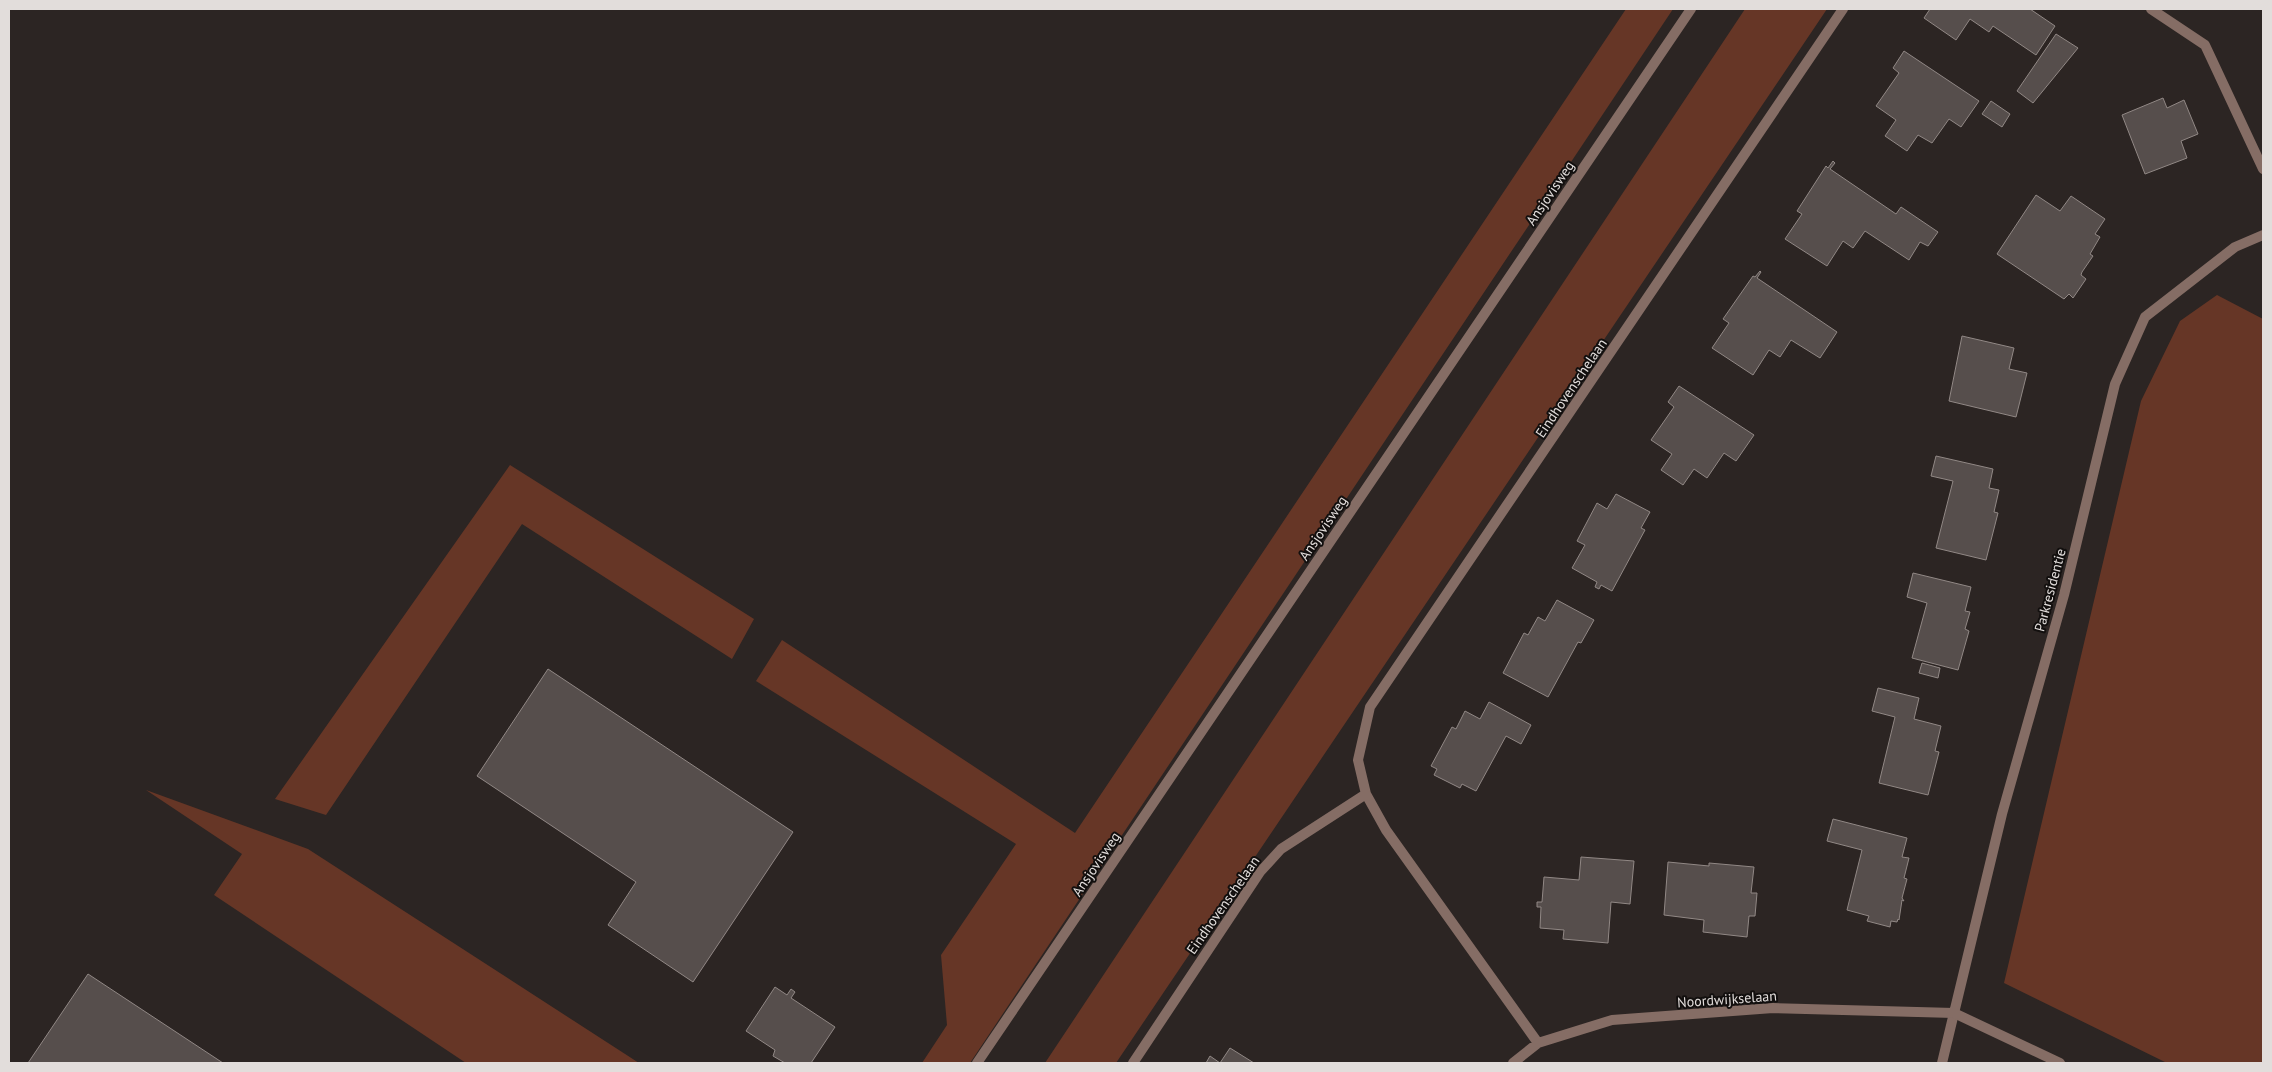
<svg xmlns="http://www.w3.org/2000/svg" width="2272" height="1072" font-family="'PT Sans',sans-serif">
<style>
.green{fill:#663626}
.building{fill:#564e4c;stroke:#918885}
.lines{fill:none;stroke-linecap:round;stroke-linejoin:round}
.lane{stroke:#856d65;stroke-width:10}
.street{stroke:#856d65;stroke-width:10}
.labels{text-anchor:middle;stroke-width:4;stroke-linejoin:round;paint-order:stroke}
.street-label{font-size:14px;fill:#e2dddb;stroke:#120f0e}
</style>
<rect width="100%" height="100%" fill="#2c2523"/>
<path class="green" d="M 1626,9 L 1673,9 L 970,1063 L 922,1063 L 947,1025 L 941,955 L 1016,844 L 756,681 L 782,640 L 1075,833 Z
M 1745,9 L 1827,9 L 1116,1063 L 1045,1063 Z
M 2217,295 L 2263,319 L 2263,1063 L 2167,1063 L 2004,983 L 2141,401 L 2180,321 Z
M 510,465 L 754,619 L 732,659 L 522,524 L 326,815 L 275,799 Z
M 146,790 L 308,849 L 639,1063 L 466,1063 L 214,895 L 242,854 Z"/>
<path class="building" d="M 1930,9 L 2030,9 L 2055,26 L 2036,55 L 1993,26 L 1989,32 L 1970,19 L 1956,40 L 1924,18 Z
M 2056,34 L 2078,48 L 2033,103 L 2017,91 Z
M 1904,51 L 1979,101 L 1961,127 L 1949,119 L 1932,143 L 1918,135 L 1907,151 L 1885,136 L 1896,120 L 1876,106 L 1899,73 L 1893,68 Z
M 2163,98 L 2167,108 L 2184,100 L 2198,134 L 2181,141 L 2187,158 L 2145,174 L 2122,115 Z
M 1991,101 L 2010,114 L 2002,127 L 1982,114 Z
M 1833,161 L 1835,163 L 1830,169 L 1896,214 L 1901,207 L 1938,232 L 1928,246 L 1920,242 L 1909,260 L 1865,231 L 1853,248 L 1843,241 L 1827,266 L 1785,239 L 1802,214 L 1797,211 L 1826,166 L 1828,168 Z
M 2036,195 L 2060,211 L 2071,196 L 2105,219 L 2095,234 L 2100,237 L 2090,254 L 2093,256 L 2082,272 L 2081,275 L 2086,279 L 2073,298 L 2069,294 L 2064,299 L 1997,254 Z
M 1760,271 L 1761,272 L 1757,278 L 1837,332 L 1820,358 L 1791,340 L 1780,357 L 1769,350 L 1753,375 L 1712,348 L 1729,323 L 1723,319 L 1753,276 L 1755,277 Z
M 1962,336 L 2014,348 L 2009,369 L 2027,373 L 2016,417 L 1949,401 Z
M 1679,386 L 1754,435 L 1736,461 L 1724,453 L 1707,478 L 1694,469 L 1683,485 L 1661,470 L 1672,454 L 1651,440 L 1674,407 L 1668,402 Z
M 1936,456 L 1993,469 L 1989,488 L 1999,490 L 1994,512 L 1998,513 L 1986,560 L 1936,548 L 1953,481 L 1931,476 Z
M 1616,494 L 1650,512 L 1641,528 L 1645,530 L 1612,591 L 1601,585 L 1599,589 L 1595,587 L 1597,582 L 1572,568 L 1585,545 L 1577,541 L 1597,503 L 1607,509 Z
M 1913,573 L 1971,587 L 1965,611 L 1970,612 L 1965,629 L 1969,631 L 1958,670 L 1912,658 L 1927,603 L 1907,597 Z
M 1557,600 L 1594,620 L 1581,643 L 1578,642 L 1548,697 L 1503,673 L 1524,633 L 1528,635 L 1538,617 L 1545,621 Z
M 1922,663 L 1940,668 L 1938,678 L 1919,673 Z
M 548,669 L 793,832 L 693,982 L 608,925 L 636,882 L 477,776 Z
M 1878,688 L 1919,698 L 1914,719 L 1941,726 L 1935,751 L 1939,752 L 1928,795 L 1879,783 L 1895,717 L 1872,711 Z
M 1489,702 L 1531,725 L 1521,744 L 1506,736 L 1476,791 L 1462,784 L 1460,788 L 1434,775 L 1437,769 L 1431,766 L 1452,727 L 1456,729 L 1465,711 L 1480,719 Z
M 1833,819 L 1907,838 L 1902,857 L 1909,858 L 1904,878 L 1907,879 L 1902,898 L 1904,901 L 1902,900 L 1899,920 L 1898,919 L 1897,922 L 1891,921 L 1890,927 L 1867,921 L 1869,916 L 1847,910 L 1862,850 L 1827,841 Z
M 1581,857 L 1634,861 L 1630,904 L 1611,902 L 1608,943 L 1563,939 L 1564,930 L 1540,928 L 1541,907 L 1537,907 L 1537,902 L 1542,902 L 1544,877 L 1579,880 Z
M 1668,862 L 1709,866 L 1709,863 L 1754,867 L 1751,893 L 1757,893 L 1755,916 L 1749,916 L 1747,937 L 1703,932 L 1704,920 L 1664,915 Z
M 88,974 L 223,1063 L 28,1063 Z
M 775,987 L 787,995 L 791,989 L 795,992 L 791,998 L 835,1027 L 811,1063 L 785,1063 L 773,1056 L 775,1050 L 746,1031 Z
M 1230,1048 L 1254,1063 L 1206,1063 L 1210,1056 L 1220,1063 Z"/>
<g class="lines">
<path class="lane" d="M 1942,1063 L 1954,1013"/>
<path class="street" d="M 2151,9 L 2205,45 L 2263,169
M 1954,1013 L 2002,814 L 2064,595 L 2115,384 L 2145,317 L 2235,247 L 2263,235
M 1538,1043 L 1386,830 L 1366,794 L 1358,760 L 1370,707 L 1843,9
M 977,1063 L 1691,9
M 1133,1063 L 1260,872 L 1281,849 L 1366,794
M 1513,1063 L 1538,1043 L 1612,1020 L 1773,1008 L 1954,1013 L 2060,1063"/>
</g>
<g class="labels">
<g class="street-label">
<text transform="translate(1550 193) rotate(-56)" y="5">Ansjovisweg</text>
<text transform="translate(1571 388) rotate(-56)" y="5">Eindhovenschelaan</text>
<text transform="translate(1323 528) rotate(-56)" y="5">Ansjovisweg</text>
<text transform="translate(2050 590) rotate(-75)" y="5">Parkresidentie</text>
<text transform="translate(1096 864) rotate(-56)" y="5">Ansjovisweg</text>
<text transform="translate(1223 905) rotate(-55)" y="5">Eindhovenschelaan</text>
<text transform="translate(1727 999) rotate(-4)" y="5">Noordwijkselaan</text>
</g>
</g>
<rect width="2272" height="1072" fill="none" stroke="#e2dddb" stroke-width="20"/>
</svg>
